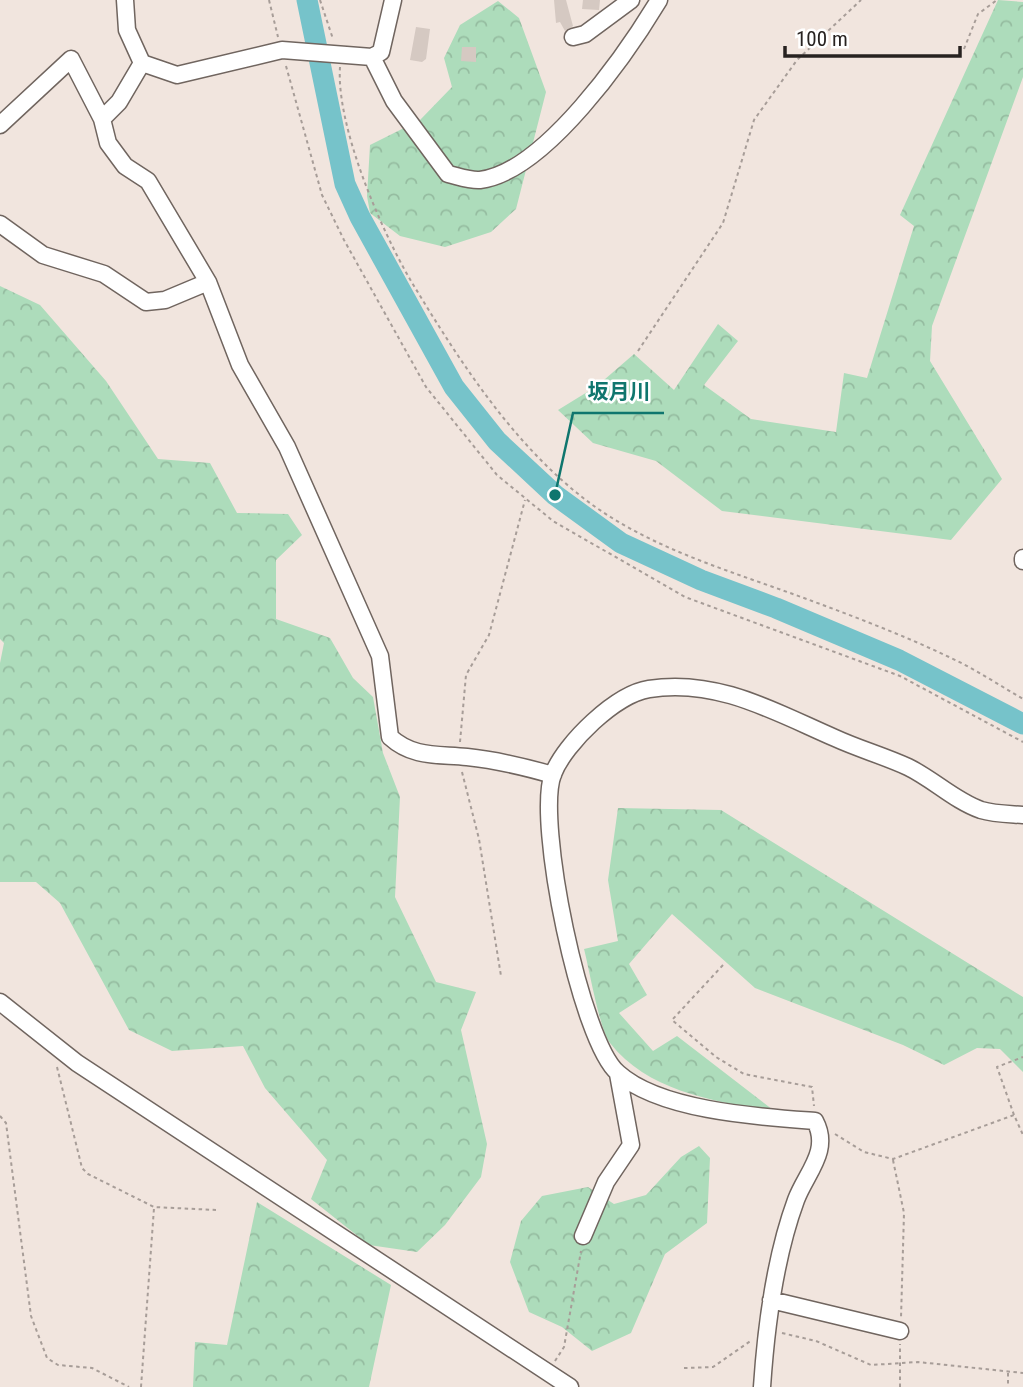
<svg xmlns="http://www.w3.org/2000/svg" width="1023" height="1387" font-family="'Roboto Condensed','Noto Sans JP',sans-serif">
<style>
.forest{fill:url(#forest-crowns)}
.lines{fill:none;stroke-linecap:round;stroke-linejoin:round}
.river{stroke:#76c3ca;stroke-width:21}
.building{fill:#d5c9c2}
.minor-casing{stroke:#70655f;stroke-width:19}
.path{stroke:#a79d98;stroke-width:2;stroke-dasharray:3.5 3.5;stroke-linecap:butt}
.minor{stroke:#fff;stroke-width:16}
.leader{fill:none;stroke:#0f766e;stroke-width:2.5}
.callout-dot{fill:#0f766e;stroke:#fff;stroke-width:2.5}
.callout-label{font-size:21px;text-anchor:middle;font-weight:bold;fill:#0f766e;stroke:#fff;stroke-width:5;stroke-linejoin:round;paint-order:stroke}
</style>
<defs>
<pattern id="forest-crowns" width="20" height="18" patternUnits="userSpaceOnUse" patternTransform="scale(1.75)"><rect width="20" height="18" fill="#addcbb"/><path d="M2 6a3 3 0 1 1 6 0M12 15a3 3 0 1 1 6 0" fill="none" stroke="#95bca0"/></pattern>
</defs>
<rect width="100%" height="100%" fill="#f1e5de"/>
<path class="forest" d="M 998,0 L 1023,2 L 1023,77 L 932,326 L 930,361 L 1002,479 L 951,540 L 722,511 L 656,461 L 593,443 L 558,410 L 597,386 L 634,354 L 674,390 L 718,324 L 738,341 L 704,385 L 751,419 L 836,432 L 844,373 L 867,378 L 914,226 L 900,215 Z
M 498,1 L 519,18 L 546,92 L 516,209 L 491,232 L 445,247 L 400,236 L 370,213 L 367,196 L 370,145 L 420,120 L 452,87 L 444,58 L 460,25 Z
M 0,286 L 40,305 L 106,381 L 158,459 L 210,463 L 237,513 L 288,514 L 302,535 L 276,560 L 276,619 L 330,638 L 353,678 L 373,697 L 383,753 L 400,797 L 395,897 L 436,982 L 476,992 L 461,1030 L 487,1144 L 481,1177 L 445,1225 L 417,1252 L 369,1245 L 311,1199 L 327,1160 L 265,1088 L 243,1046 L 172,1051 L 129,1030 L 60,903 L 36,882 L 0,882 L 0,663 L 4,643 L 0,639 Z
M 618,808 L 721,810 L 1023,997 L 1023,1072 L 1000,1049 L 977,1048 L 944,1065 L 903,1045 L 755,988 L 672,914 L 629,964 L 647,995 L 619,1013 L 653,1051 L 677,1036 L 777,1113 C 719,1101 650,1094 610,1043 C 600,1031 589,968 584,949 L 618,941 L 608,880 Z
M 699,1146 L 710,1158 L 707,1223 L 665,1254 L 631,1333 L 592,1351 L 562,1327 L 529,1312 L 510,1262 L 521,1221 L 542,1196 L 588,1187 L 614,1204 L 646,1195 L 681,1157 Z
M 257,1202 L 391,1285 L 369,1387 L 193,1387 L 195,1342 L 227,1345 Z"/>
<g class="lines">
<path class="river" d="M 307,0 L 345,184 L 360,217 L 454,387 L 497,441 L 555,495 L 621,543 L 701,580 L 776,608 L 899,660 L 1023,724"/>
</g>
<path class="building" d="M 554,0 L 566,0 L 573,26 L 565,31 L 560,22 L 556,23 Z
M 583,0 L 600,0 L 599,10 L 582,9 Z
M 416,27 L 430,29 L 426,59 L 422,62 L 410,60 Z
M 462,47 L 476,47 L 476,62 L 461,61 Z"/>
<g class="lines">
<defs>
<path id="minor" d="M 125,0 L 127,30 L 142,63 L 177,75 L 282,50 L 372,57 L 381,52 L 393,0
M 573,37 L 585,34 L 631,0
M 372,57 L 394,101 L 448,174 C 457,176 471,181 480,180 C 545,172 627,53 659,0
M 142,63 L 119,102 L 102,119 L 108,143 L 125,166 L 148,181 L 208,282 L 240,365 L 287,447 L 380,656 L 390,737 C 413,758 438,754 467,757 C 496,760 525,767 553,775
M 0,125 L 71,59 L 102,119
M 0,224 L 43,255 L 104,274 L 146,302 L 165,300 L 208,282
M 1023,558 L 1023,561
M 0,1002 L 77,1063 L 570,1387
M 583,1236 L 606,1182 L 631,1145 L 618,1074
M 771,1300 L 900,1331
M 762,1387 C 766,1327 775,1257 796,1200 C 806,1173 831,1151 815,1121 C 761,1117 660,1111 618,1073 C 581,1042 535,820 553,774 C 565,743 616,694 649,689 C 717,678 775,712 835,738 C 859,749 884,756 908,767 C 933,779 955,801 981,810 C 994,814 1010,814 1023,815"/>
</defs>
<use href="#minor" class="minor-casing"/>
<path class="path" d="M 269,0 L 278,37
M 320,0 L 333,39
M 964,49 L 978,14 L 997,0
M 286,66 L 322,195 L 344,240 L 426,387 L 497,475 L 553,521 L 685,597 L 900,676 L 1023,742
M 340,67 C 336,126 381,230 411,281 C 457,357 508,437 577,493 C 644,548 732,571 812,601 C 858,618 905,636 949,657 C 975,669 999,685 1023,699
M 638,351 L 723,223 L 754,120 L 797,60 L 861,0
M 460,742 L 466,675 L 489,635 L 525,500
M 462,772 L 479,839 L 501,976
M 723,965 L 672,1020 L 716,1057 L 744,1074 L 812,1087 L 814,1106
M 57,1067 L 82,1168 L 88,1174 L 154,1207 L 216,1210
M 1014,1115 L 997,1067 L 1023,1057
M 0,1116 L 6,1123 L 31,1316 L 47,1358 L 58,1365 L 92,1368 L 129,1387
M 835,1134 L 864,1152 L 893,1159 L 1014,1115 L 1023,1135
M 893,1160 L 904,1213 L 901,1318
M 782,1333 L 816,1341 L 871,1365 L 918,1362 L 1023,1373
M 555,1361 L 564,1347 L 581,1251
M 684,1368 L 713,1367 L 752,1340
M 1008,1373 L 1008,1387
M 141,1387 L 154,1208
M 900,1387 L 900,1344"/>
<use href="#minor" class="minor"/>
</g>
<path class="leader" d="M555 495L573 413H664"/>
<circle class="callout-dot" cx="555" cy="495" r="7"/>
<g class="callout-label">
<text x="619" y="399">坂月川</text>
</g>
<path d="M785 46v10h175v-10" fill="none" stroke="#272220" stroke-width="3.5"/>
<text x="796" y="46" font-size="21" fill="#272220" stroke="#ffffff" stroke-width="5" paint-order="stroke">100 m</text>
</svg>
